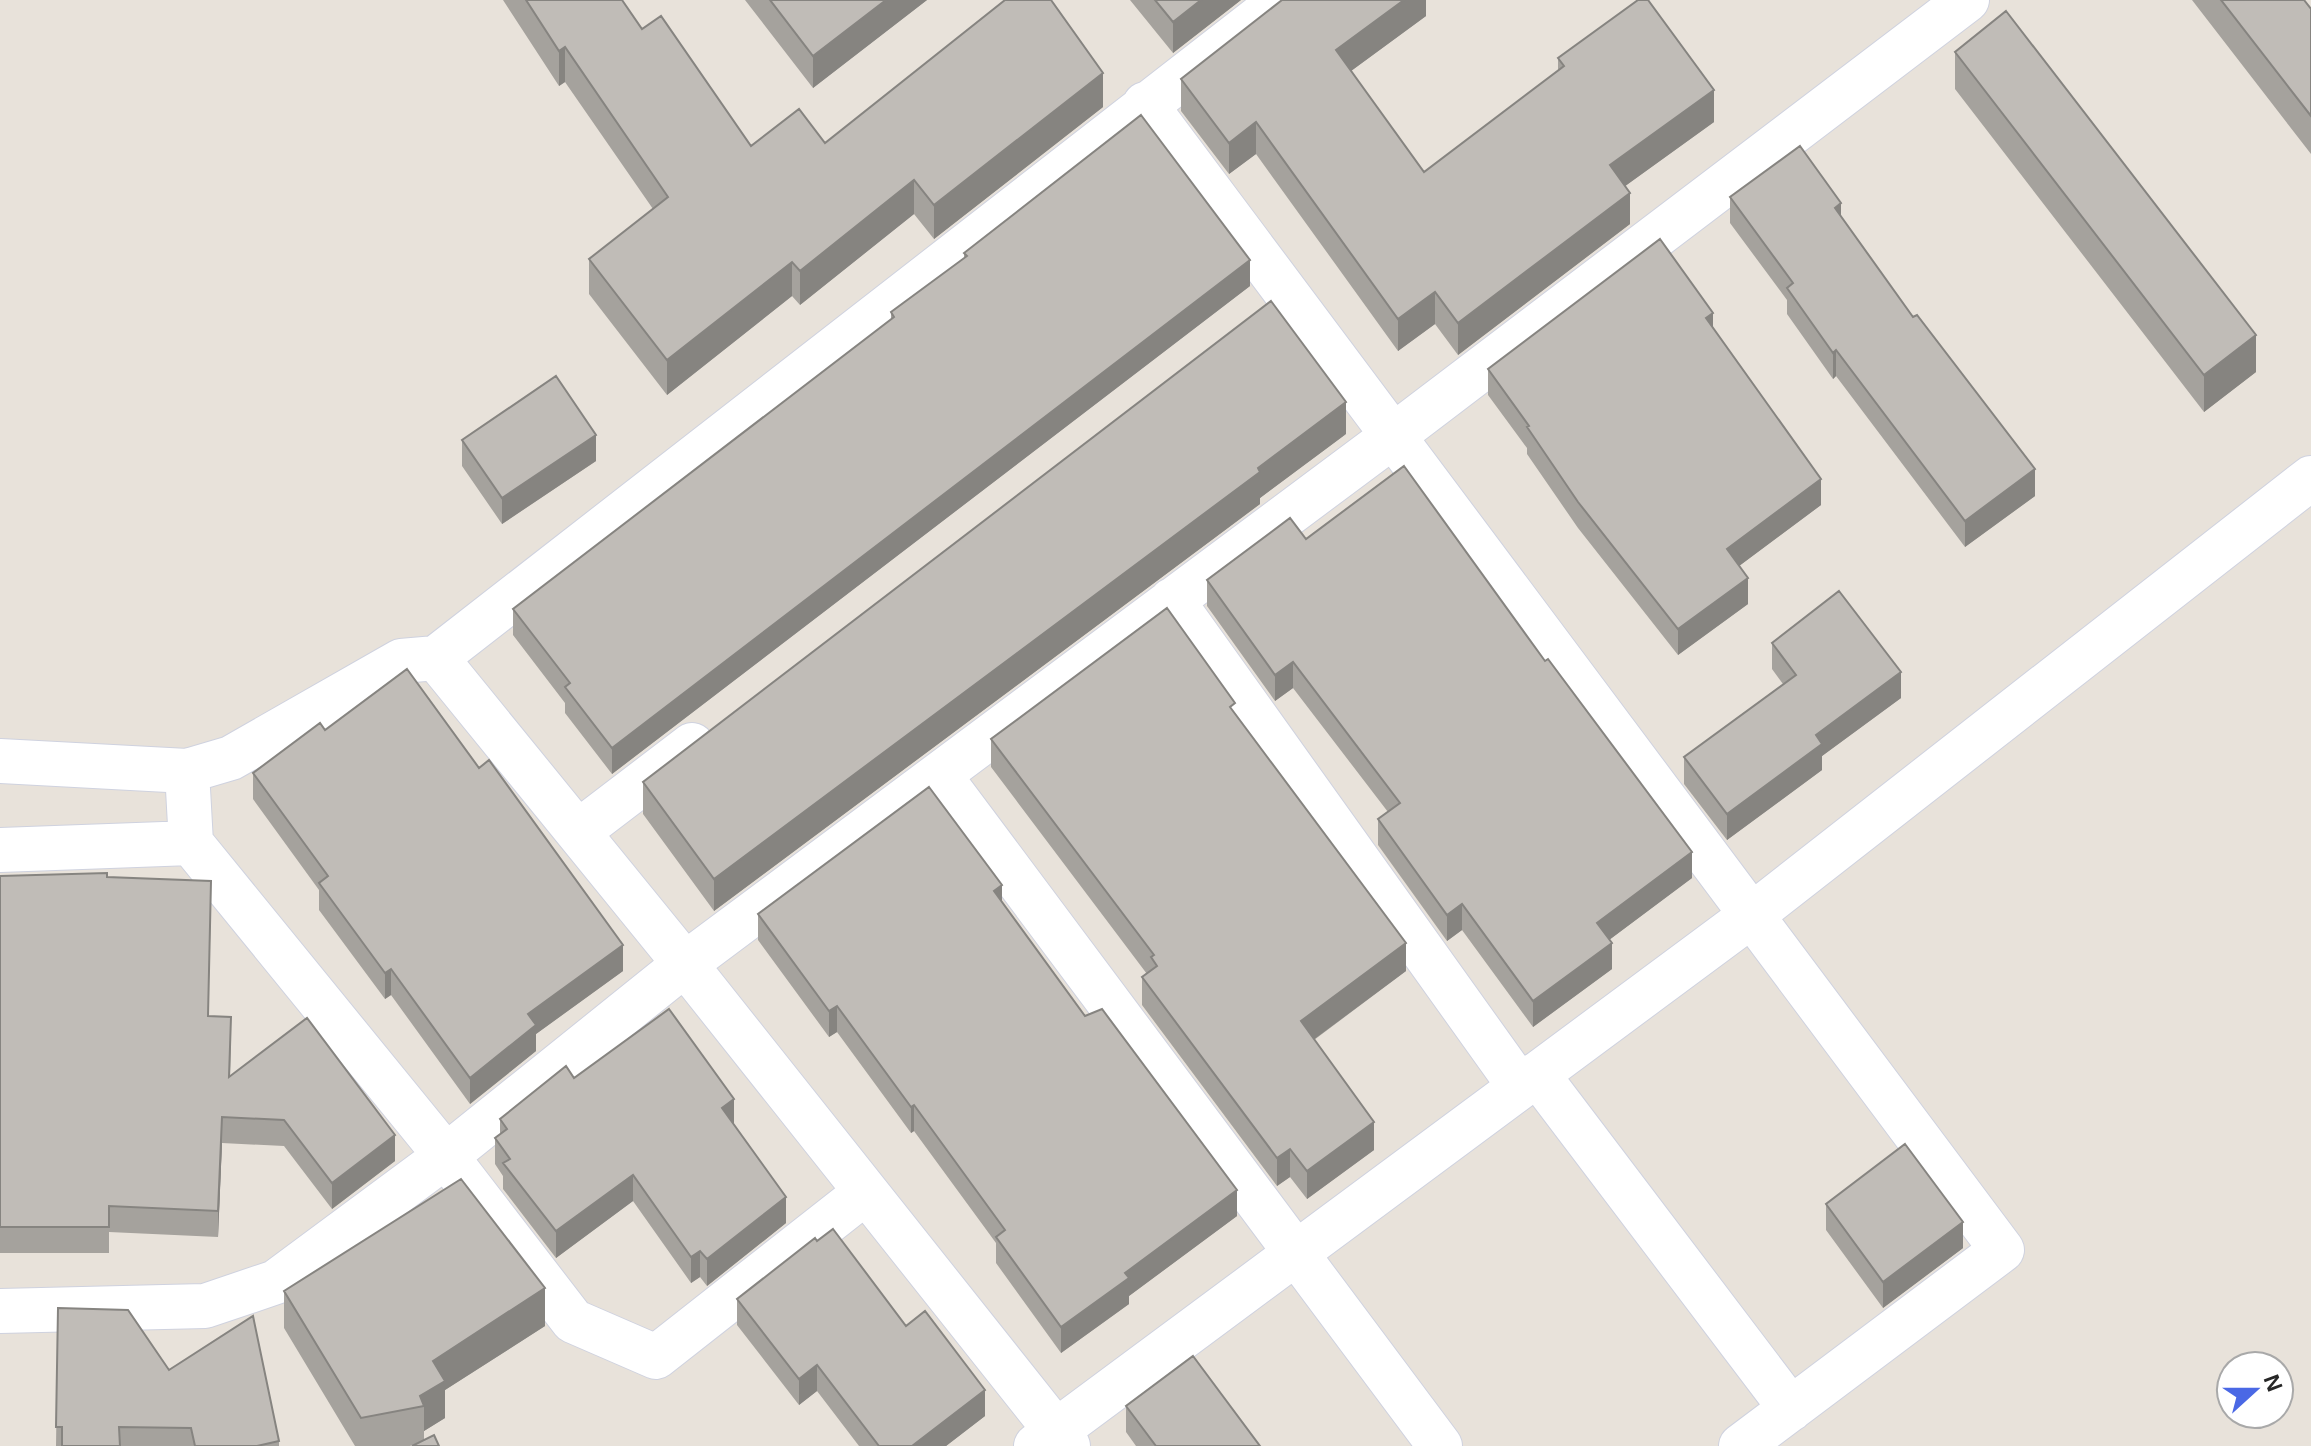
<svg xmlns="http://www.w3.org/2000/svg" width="2311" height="1446" font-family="Helvetica,sans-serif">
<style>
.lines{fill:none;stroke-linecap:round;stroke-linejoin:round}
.minor-casing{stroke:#cfd2df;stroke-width:46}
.minor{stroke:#fff;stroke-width:44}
.wall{fill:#a5a29d}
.shaded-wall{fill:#868480}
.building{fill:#c0bcb7;stroke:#868480;stroke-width:2}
</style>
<rect width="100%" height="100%" fill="#e8e2da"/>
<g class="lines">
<defs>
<path id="minor" d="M 1145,104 L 2002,1250 L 1741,1446
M 1172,600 L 1520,1087
M 436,658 L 685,964 L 1068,1446
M 0,761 L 187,771 L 231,758 L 401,661 L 436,658 L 1282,0
M 187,771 L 191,843 L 446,1156 L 573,1321 L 656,1357 L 866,1192
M 939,775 L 1440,1446
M 578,832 L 692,745
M 0,850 L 191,843
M 1537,1074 L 1791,1409
M 0,1311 L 205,1306 L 276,1282 L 446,1156 L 685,964 L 1393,436 L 1967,0
M 1036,1446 L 1752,915 L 2311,478"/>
</defs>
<use href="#minor" class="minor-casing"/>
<use href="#minor" class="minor"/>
</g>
<path class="wall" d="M 503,0 L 622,0 L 642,29 L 751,146 L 825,143 L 1103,107 L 934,239 L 914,214 L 800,305 L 792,296 L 667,395 L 589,294 L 589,259 L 653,209 L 565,82 L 559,86 Z
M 745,0 L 927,0 L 813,88 Z
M 1130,0 L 1241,0 L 1173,53 Z
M 1426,0 L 1426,16 L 1351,71 L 1424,172 L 1558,71 L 1558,58 L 1714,122 L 1625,186 L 1630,224 L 1458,355 L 1435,324 L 1398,351 L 1256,154 L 1229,174 L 1181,111 L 1181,79 Z
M 2192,0 L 2304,0 L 2311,9 L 2311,154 Z
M 1955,52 L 2256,372 L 2204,412 L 1955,89 Z
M 1730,197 L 1841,216 L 2035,496 L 1965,547 L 1836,376 L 1833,379 L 1787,314 L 1787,300 L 1730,223 Z
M 964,253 L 1250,286 L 612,774 L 565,713 L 565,703 L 513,635 L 513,609 L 891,319 L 891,312 L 964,259 Z
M 1713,328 L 1821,505 L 1739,566 L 1748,604 L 1678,655 L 1578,528 L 1527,454 L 1527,448 L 1488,395 L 1488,369 Z
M 1346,434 L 1260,498 L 1260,504 L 714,911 L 643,814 L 643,782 Z
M 462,440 L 596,461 L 502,524 L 462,466 Z
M 1306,539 L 1692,878 L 1609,940 L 1612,969 L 1533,1027 L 1462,930 L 1447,941 L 1378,845 L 1378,819 L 1388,812 L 1293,688 L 1275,701 L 1207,606 L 1207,580 Z
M 1772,643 L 1901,698 L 1822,756 L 1822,770 L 1727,840 L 1684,784 L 1684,757 L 1783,684 L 1772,669 Z
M 1235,713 L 1406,971 L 1314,1040 L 1374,1150 L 1307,1199 L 1290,1177 L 1277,1186 L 1142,1005 L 1142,977 L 1147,974 L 991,767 L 991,739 Z
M 325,730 L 623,971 L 536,1034 L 536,1051 L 470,1104 L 391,995 L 385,999 L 319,910 L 319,890 L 253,799 L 253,773 Z
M 0,876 L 107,877 L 211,907 L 208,1016 L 231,1043 L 230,1076 L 395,1161 L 332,1209 L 284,1146 L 222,1143 L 218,1237 L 109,1232 L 109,1253 L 0,1253 Z
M 1002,902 L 1085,1016 L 1237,1216 L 1129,1296 L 1129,1304 L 1061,1353 L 996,1263 L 996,1243 L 914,1131 L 911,1133 L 837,1032 L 829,1037 L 758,940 L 758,914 Z
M 574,1078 L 734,1125 L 786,1223 L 707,1286 L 700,1277 L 691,1283 L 633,1201 L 556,1258 L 503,1189 L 503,1176 L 495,1164 L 495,1138 L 500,1134 L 500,1119 Z
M 1826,1204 L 1963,1248 L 1883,1308 L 1826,1230 Z
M 284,1291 L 545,1326 L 445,1390 L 445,1418 L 424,1431 L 424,1440 L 410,1446 L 355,1446 L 284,1328 Z
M 737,1299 L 906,1326 L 985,1416 L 946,1446 L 859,1446 L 817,1391 L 799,1405 L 737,1325 Z
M 58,1308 L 169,1370 L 279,1441 L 279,1446 L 56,1446 Z
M 1126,1406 L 1260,1446 L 1136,1446 L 1126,1432 Z"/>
<path class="shaded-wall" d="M 886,0 L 927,0 L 813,88 L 813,56 Z
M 1201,0 L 1241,0 L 1173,53 L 1173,22 Z
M 1404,0 L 1426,0 L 1426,16 L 1336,82 L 1336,50 Z
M 565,47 L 565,82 L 559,86 L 559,51 Z
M 1103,73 L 1103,107 L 934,239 L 934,205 Z
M 1714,90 L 1714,122 L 1610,197 L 1610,165 Z
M 1256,122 L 1256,154 L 1229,174 L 1229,143 Z
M 914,180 L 914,214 L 800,305 L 800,271 Z
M 1630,193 L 1630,224 L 1458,355 L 1458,323 Z
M 1841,203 L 1841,229 L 1835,208 Z
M 1250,260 L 1250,286 L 612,774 L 612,748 Z
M 792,262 L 792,296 L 667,395 L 667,360 Z
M 1435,292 L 1435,324 L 1398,351 L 1398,319 Z
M 1713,313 L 1713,340 L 1706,318 Z
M 2256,335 L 2256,372 L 2204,412 L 2204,375 Z
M 1836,350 L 1836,376 L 1833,379 L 1833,353 Z
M 1346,402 L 1346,434 L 1260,498 L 1260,504 L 714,911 L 714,879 Z
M 596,435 L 596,461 L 502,524 L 502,498 Z
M 2035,469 L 2035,496 L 1965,547 L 1965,521 Z
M 1821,479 L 1821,505 L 1727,575 L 1727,549 Z
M 1748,578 L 1748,604 L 1678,655 L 1678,629 Z
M 1293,662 L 1293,688 L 1275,701 L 1275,675 Z
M 1901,672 L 1901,698 L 1822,756 L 1822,770 L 1727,840 L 1727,814 L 1816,735 Z
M 1692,852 L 1692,878 L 1597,949 L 1597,923 Z
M 1002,885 L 1002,911 L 994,891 Z
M 1462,904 L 1462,930 L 1447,941 L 1447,915 Z
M 1406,943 L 1406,971 L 1301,1049 L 1301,1021 Z
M 1612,943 L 1612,969 L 1533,1027 L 1533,1001 Z
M 623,945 L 623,971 L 536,1034 L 536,1051 L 470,1104 L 470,1078 L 528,1014 Z
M 391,969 L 391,995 L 385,999 L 385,973 Z
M 837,1006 L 837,1032 L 829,1037 L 829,1011 Z
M 734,1099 L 734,1125 L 722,1108 Z
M 914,1105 L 914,1131 L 911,1133 L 911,1107 Z
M 222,1117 L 222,1143 L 218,1237 L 218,1211 Z
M 1374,1122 L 1374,1150 L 1307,1199 L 1307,1171 Z
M 395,1135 L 395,1161 L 332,1209 L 332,1183 Z
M 1290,1149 L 1290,1177 L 1277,1186 L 1277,1158 Z
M 633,1175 L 633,1201 L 556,1258 L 556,1231 Z
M 1237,1190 L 1237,1216 L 1129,1296 L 1129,1304 L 1061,1353 L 1061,1327 L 1125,1273 Z
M 786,1197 L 786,1223 L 707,1286 L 707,1259 Z
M 1963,1222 L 1963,1248 L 1883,1308 L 1883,1282 Z
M 700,1251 L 700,1277 L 691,1283 L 691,1257 Z
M 545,1288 L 545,1326 L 445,1390 L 445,1418 L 424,1431 L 424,1406 L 420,1396 L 433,1361 Z
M 817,1365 L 817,1391 L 799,1405 L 799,1379 Z
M 985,1390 L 985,1416 L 946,1446 L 912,1446 Z"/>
<path class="building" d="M 526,0 L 622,0 L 642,29 L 661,16 L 751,146 L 799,109 L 825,143 L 1005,0 L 1051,0 L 1103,73 L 934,205 L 914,180 L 800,271 L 792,262 L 667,360 L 589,259 L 668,197 L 565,47 L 559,51 Z
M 770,0 L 886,0 L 813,56 Z
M 1155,0 L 1201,0 L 1173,22 Z
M 1282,0 L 1404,0 L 1336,50 L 1424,172 L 1564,66 L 1558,58 L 1638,0 L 1648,0 L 1714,90 L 1610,165 L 1630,193 L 1458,323 L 1435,292 L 1398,319 L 1256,122 L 1229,143 L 1181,79 Z
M 2221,0 L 2304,0 L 2311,9 L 2311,116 Z
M 2006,11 L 2256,335 L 2204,375 L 1955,52 Z
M 1141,115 L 1250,260 L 612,748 L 565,687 L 570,683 L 513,609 L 894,317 L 891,312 L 967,256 L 964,253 Z
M 1800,146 L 1841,203 L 1835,208 L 1913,317 L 1917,315 L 2035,469 L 1965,521 L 1836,350 L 1833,353 L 1787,288 L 1793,283 L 1730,197 Z
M 1660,239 L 1713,313 L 1706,318 L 1821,479 L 1727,549 L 1748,578 L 1678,629 L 1578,502 L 1527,427 L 1529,426 L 1488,369 Z
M 1271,301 L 1346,402 L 1258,468 L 1260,472 L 714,879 L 643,782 Z
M 556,376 L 596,435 L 502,498 L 462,440 Z
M 1404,466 L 1545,661 L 1548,659 L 1692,852 L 1597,923 L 1612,943 L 1533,1001 L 1462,904 L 1447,915 L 1378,819 L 1400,803 L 1293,662 L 1275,675 L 1207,580 L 1290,518 L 1306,539 Z
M 1839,591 L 1901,672 L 1816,735 L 1822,744 L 1727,814 L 1684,757 L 1796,675 L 1772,643 Z
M 1167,608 L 1235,703 L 1230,707 L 1406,943 L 1301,1021 L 1374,1122 L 1307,1171 L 1290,1149 L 1277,1158 L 1142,977 L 1157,966 L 1151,957 L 1154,955 L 991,739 Z
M 407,669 L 479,768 L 489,760 L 623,945 L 528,1014 L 536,1025 L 470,1078 L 391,969 L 385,973 L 319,883 L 328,876 L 253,773 L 320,723 L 325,730 Z
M 929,787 L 1002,885 L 994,891 L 1085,1016 L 1102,1009 L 1237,1190 L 1125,1273 L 1129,1278 L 1061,1327 L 996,1237 L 1005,1230 L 914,1105 L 911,1107 L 837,1006 L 829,1011 L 758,914 Z
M 107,873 L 107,877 L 211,881 L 208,1016 L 231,1017 L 229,1077 L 307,1018 L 395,1135 L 332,1183 L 284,1120 L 222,1117 L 218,1211 L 109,1206 L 109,1227 L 0,1227 L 0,876 Z
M 669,1009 L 734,1099 L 722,1108 L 786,1197 L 707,1259 L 700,1251 L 691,1257 L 633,1175 L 556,1231 L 503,1163 L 510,1159 L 495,1138 L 507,1129 L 500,1119 L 566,1066 L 574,1078 Z
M 1905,1144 L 1963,1222 L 1883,1282 L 1826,1204 Z
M 461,1179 L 545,1288 L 433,1361 L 445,1381 L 420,1396 L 424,1406 L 361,1418 L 284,1291 Z
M 833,1229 L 906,1326 L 925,1311 L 985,1390 L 912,1446 L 879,1446 L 817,1365 L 799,1379 L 737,1299 L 815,1238 L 817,1241 Z
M 58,1308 L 128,1310 L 169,1370 L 253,1316 L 279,1441 L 257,1446 L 195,1446 L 191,1428 L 119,1427 L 120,1446 L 62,1446 L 62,1427 L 56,1427 Z
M 1193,1356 L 1260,1446 L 1156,1446 L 1126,1406 Z
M 434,1435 L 439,1446 L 412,1446 Z"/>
<g transform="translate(2255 1390) rotate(69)"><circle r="38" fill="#ffffff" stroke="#a9a9a9" stroke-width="2"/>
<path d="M0-6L14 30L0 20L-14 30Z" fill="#4a68e5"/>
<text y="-12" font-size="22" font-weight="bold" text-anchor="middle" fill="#272727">N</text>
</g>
</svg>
